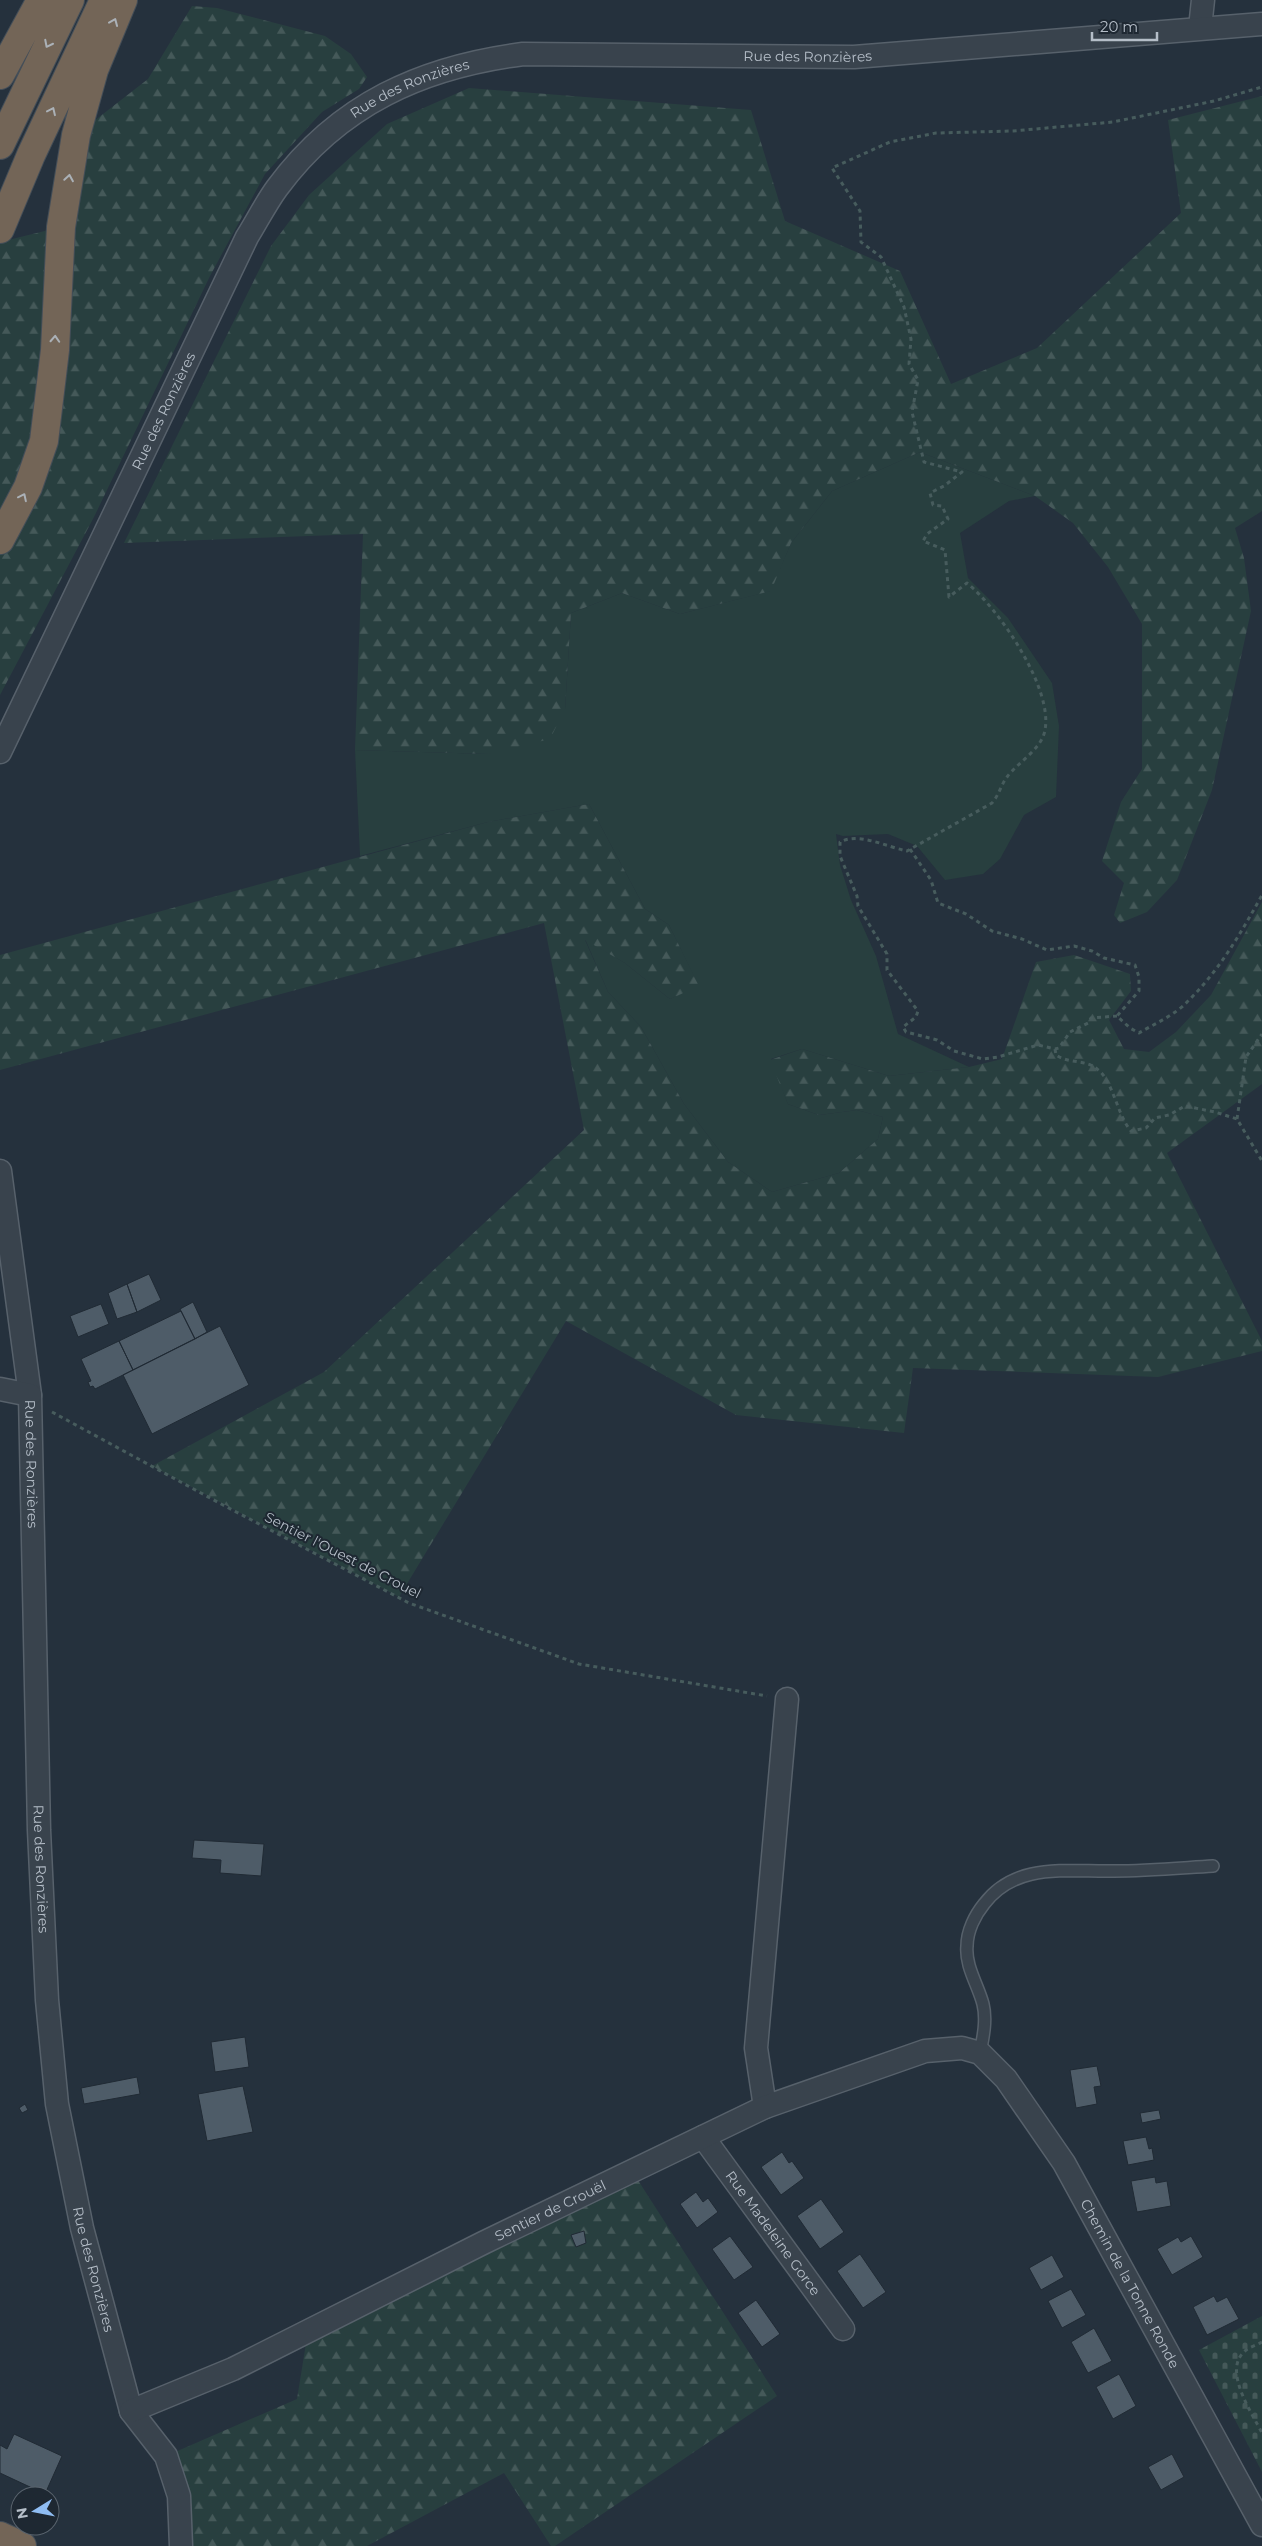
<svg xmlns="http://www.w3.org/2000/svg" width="1262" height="2546" font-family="Montserrat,sans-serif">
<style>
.grass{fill:#283f3f}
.forest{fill:url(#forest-firs)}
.cemetery{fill:url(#cemetery-stones)}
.building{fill:#4e5c68;stroke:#202a34}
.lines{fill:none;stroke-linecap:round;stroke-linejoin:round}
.lane-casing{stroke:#57616b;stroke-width:14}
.street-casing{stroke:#57616b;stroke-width:25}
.highway-casing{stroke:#444e58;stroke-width:30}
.path{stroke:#475c5d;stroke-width:3;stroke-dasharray:4 4;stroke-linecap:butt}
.lane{stroke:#39434d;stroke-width:11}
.street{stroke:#39434d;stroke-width:22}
.highway{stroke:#736557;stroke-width:28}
.oneway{stroke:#abb1b7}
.labels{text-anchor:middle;stroke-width:4;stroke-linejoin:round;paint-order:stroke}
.street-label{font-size:14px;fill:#b5bec8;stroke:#1e2832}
</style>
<defs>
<pattern id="forest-firs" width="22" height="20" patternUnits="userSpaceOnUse" patternTransform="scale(1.25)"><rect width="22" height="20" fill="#283f3f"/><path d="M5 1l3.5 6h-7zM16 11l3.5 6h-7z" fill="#455959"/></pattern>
<pattern id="cemetery-stones" width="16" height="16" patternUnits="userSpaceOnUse" patternTransform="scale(1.25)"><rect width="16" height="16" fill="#283f3f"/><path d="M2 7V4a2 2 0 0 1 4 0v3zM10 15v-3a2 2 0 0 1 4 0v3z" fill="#455959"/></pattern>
</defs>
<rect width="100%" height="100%" fill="#25313d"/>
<path class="grass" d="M 920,452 L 1035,496 L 1009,501 L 960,533 L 968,578 L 1008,618 L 1052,683 L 1059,726 L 1056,797 L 1024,815 L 1000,859 L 983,874 L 945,880 L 917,846 L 888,834 L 843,836 L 836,834 L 840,865 L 851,900 L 876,956 L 898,1034 L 969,1067 L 889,1076 L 802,1049 L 771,1059 L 788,1104 L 819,1115 L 857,1110 L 883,1117 L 878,1139 L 839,1173 L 772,1192 L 728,1162 L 684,1104 L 641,1027 L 608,992 L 585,939 L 625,963 L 670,999 L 698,985 L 669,925 L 645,909 L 589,804 L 488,822 L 360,856 L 355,750 L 489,754 L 565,709 L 571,613 L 622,593 L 680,614 L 770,591 L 791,543 L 832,491 Z"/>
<path class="forest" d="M 192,6 L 217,8 L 325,36 L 351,54 L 367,77 L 359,89 L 322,112 L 265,174 L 210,276 L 94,517 L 0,695 L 0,242 L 61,227 L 76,135 L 148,79 Z
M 469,88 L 751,110 L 785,221 L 900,271 L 951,384 L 1037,348 L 1181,213 L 1168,120 L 1262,96 L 1262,511 L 1235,528 L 1244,558 L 1251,611 L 1212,790 L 1177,880 L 1147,912 L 1120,923 L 1114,915 L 1124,883 L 1102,861 L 1121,802 L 1142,769 L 1142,624 L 1108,567 L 1073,523 L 1035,496 L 920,452 L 832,491 L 791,543 L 771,591 L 680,614 L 622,593 L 571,613 L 565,709 L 550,739 L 489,754 L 355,750 L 363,534 L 124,543 L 271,246 L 309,195 L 387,124 Z
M 589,804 L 645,909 L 669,925 L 699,986 L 670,999 L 625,963 L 585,940 L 608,992 L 641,1027 L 684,1104 L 728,1162 L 772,1192 L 839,1173 L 878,1139 L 883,1117 L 857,1110 L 819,1115 L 788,1104 L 770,1060 L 802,1049 L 889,1076 L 969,1067 L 1002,1059 L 1036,962 L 1074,955 L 1130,974 L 1131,991 L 1109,1020 L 1124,1049 L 1149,1052 L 1176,1032 L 1211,995 L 1262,902 L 1262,1084 L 1167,1153 L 1262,1341 L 1262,1351 L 1158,1377 L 913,1368 L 904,1433 L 736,1415 L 566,1321 L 399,1597 L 152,1466 L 324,1372 L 584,1130 L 544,923 L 0,1070 L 0,955 L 488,822 Z
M 632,2171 L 777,2396 L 555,2546 L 551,2546 L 504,2473 L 367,2546 L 181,2546 L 166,2456 L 297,2399 L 308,2331 Z"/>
<path class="cemetery" d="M 1262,2316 L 1262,2472 L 1199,2350 Z"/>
<path class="building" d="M 149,1274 L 161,1300 L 137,1312 L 127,1284 Z
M 127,1284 L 137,1312 L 117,1319 L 108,1293 Z
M 193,1302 L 207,1332 L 195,1339 L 180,1309 Z
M 101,1304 L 109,1324 L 78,1337 L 70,1316 Z
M 181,1311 L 195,1339 L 133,1370 L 119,1341 Z
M 220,1326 L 249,1385 L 152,1434 L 123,1375 Z
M 119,1341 L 133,1370 L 95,1389 L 93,1386 L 90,1387 L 88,1382 L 91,1381 L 81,1359 Z
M 194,1840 L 264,1844 L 261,1876 L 220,1873 L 221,1860 L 192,1858 Z
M 245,2037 L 249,2067 L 215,2072 L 211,2042 Z
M 1097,2066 L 1101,2086 L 1094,2087 L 1097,2104 L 1076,2108 L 1070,2070 Z
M 137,2077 L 140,2094 L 84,2104 L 81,2088 Z
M 243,2086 L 253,2132 L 207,2141 L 198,2094 Z
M 25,2104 L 28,2110 L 22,2113 L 19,2108 Z
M 1159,2110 L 1161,2119 L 1142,2123 L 1140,2113 Z
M 1146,2137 L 1149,2149 L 1152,2148 L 1154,2160 L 1128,2165 L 1123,2141 Z
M 782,2152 L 789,2163 L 792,2161 L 804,2178 L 781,2195 L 761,2167 Z
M 1155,2177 L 1156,2183 L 1167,2181 L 1171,2206 L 1137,2212 L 1131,2181 Z
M 696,2192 L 703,2202 L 708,2198 L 718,2212 L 697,2228 L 680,2204 Z
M 821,2199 L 844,2232 L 820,2249 L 797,2216 Z
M 584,2231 L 586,2243 L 576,2247 L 571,2235 Z
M 730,2236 L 753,2267 L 734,2280 L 712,2249 Z
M 1191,2236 L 1203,2257 L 1172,2275 L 1157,2249 L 1178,2237 L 1181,2242 Z
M 860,2254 L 886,2292 L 863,2308 L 837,2271 Z
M 1052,2255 L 1064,2277 L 1041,2290 L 1029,2268 Z
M 1071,2289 L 1086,2315 L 1062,2328 L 1048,2301 Z
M 1214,2296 L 1217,2302 L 1227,2297 L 1239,2319 L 1207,2335 L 1193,2307 Z
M 756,2300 L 780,2334 L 762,2347 L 738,2313 Z
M 1094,2328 L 1112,2361 L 1088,2373 L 1071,2342 Z
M 1119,2374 L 1136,2406 L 1113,2419 L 1096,2387 Z
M 14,2434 L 62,2456 L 45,2494 L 0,2473 L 0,2445 L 7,2449 Z
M 1172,2454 L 1184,2477 L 1161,2490 L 1148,2467 Z"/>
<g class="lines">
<defs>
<path id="lane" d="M 980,2053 C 983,2038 987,2020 983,2004 C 978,1985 965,1966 967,1946 C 967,1931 975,1915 984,1904 C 1016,1862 1066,1872 1114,1871 C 1147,1871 1180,1868 1213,1866"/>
<g id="street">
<path d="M 1200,28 L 1203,0"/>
<path id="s1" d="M 0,752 L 247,237 C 257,221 266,203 277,188 C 339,104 422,67 523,54 L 854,57 L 1262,24"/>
<path id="s2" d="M 0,1171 L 30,1395 L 39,1830 L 47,2000 L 57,2104 L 82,2228 L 131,2411 L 166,2456 L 179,2496 L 181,2546"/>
<path d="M 0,1389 L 30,1395"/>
<path d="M 765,2107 L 756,2048 L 787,1699"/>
<path id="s3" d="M 703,2137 L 843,2329"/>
<path id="s4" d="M 131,2411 L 233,2369 L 483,2243 L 765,2107 L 925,2051 L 962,2048 L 980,2053 L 1006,2079 L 1064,2163 L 1262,2525"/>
</g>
<path id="highway" d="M 0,75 L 41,0
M 0,145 L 70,0
M 0,229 L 31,155 L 104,0
M 0,540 L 28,487 L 44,441 L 55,350 L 61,227 L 76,135 L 94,70 L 123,0
M 0,2536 L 22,2546"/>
</defs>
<use href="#lane" class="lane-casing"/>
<use href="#street" class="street-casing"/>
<use href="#highway" class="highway-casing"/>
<path class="path" d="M 910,849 L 931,880 L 938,903 L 966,914 L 992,931 L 1022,939 L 1047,950 L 1074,946 L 1092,951 L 1104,958 L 1135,965 L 1139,977 L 1139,991 L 1117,1016 L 1130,1028 L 1139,1033 C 1154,1024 1175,1015 1187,1002 C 1219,971 1241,933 1262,895
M 1117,1016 L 1091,1018 L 1088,1023 L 1070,1032 L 1059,1048 L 1055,1049 L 1038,1045 L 998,1057 L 983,1059 L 954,1051 L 937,1040 L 906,1032 L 903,1027 L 916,1017 L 918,1011 L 887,970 L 887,954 L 858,906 L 857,896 L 840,856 L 840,842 C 859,832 887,847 907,851 L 992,803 C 999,795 1001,785 1007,777 C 1018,762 1042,749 1045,730 C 1053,688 999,609 967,583 L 949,597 L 945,550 L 923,541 L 927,534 L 948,519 L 942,506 L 933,505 L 930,493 L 944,486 L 962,472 L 924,462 L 912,412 L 918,380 L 909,364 L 911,339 L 904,307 L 881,257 L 861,242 L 860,211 L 832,168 L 890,142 L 936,133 L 1013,131 L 1113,122 L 1214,101 L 1262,87
M 1055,1049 L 1056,1055 C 1069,1064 1085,1059 1097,1069 C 1113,1080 1117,1115 1131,1131 L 1146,1128 L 1155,1118 L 1169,1115 L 1185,1106 L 1215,1112 L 1237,1119 L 1262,1161
M 1237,1119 L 1246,1057 L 1262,1034
M 52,1412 L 223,1505 L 409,1603 L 579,1664 L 767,1696
M 1262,2342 C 1257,2345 1249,2347 1245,2351 C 1222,2370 1252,2413 1262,2433"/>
<use href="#lane" class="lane"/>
<use href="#street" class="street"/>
<use href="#highway" class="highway"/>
</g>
<defs><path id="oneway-chevron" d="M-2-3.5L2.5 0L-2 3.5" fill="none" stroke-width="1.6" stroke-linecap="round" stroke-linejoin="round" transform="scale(1.25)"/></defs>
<g class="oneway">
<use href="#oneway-chevron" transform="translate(114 22) rotate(-67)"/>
<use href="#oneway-chevron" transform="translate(48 44) rotate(117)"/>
<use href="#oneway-chevron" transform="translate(52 111) rotate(-65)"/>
<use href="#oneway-chevron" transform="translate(69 178) rotate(-81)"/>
<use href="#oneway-chevron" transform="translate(55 339) rotate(-87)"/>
<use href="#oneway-chevron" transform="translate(23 497) rotate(-64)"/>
</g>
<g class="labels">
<g class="street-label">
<text dy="5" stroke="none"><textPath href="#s1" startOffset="1202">Rue des Ronzières</textPath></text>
<text dy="5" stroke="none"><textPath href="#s1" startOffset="798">Rue des Ronzières</textPath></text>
<text dy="5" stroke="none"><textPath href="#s1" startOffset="378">Rue des Ronzières</textPath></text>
<text dy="5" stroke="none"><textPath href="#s2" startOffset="295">Rue des Ronzières</textPath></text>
<text transform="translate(343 1555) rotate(27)" y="5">Sentier l'Ouest de Crouel</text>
<text dy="5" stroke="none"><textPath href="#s2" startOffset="700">Rue des Ronzières</textPath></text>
<text dy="5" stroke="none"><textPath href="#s4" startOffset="465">Sentier de Crouël</textPath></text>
<text dy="5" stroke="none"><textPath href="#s3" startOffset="119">Rue Madeleine Gorce</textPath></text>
<text dy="5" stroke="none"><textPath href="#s2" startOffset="1105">Rue des Ronzières</textPath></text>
<text dy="5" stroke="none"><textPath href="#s4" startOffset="1205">Chemin de la Tonne Ronde</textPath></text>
</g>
</g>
<g transform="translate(35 2511) rotate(260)"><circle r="24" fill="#1e2832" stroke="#5a646e"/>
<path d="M0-4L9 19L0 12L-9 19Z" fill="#8fbdf3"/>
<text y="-8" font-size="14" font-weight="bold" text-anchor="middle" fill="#b5bec8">N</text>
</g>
<path d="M1092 32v8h65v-8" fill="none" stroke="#b5bec8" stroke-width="2.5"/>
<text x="1100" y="32" font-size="15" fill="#b5bec8" stroke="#1e2832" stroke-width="4" paint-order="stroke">20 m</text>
</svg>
